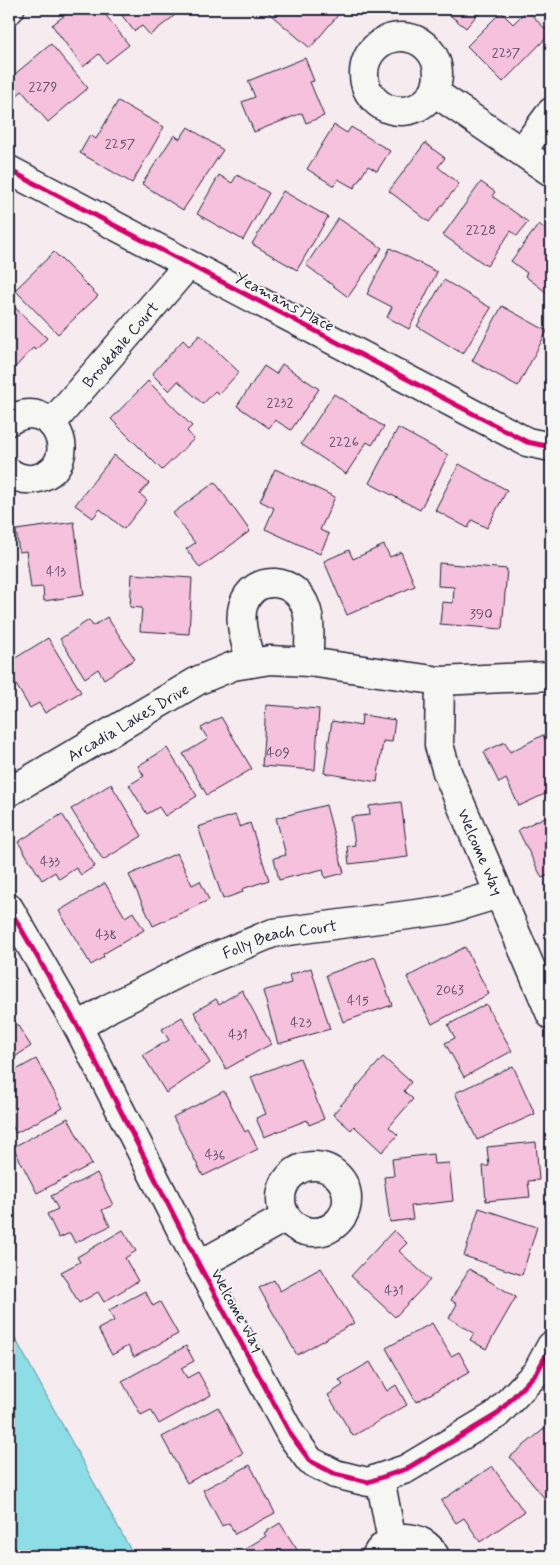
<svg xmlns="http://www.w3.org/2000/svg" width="560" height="1565" font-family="Mynerve,sans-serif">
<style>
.water{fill:#8cdde5;stroke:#6292a1}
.building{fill:#f5c1dd;stroke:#22223b}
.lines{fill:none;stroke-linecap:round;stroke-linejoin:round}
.minor-casing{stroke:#22223b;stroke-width:31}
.minor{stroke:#f6f6f2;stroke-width:28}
.cycleway-casing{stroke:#f6f6f2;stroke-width:8}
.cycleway{stroke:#d6006c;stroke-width:5}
.labels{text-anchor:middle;stroke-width:4;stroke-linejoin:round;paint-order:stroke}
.number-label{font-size:14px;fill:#574a64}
.street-label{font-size:16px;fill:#22223b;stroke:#f6f6f2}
</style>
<rect width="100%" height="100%" fill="#f6ebee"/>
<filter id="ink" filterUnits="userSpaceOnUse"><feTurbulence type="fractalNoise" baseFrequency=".02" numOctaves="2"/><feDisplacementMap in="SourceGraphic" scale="10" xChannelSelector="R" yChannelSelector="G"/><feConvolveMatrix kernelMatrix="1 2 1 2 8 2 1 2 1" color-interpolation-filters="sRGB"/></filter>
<g filter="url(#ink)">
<path class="water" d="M 9,1327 L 134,1556 L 9,1556 Z"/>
<path class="building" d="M 73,9 L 83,9 L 86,14 L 93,9 L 101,9 L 129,45 L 106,63 L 99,54 L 83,67 L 52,25 Z
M 117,9 L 169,9 L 174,16 L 150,35 L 142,26 L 134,31 Z
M 264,9 L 343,9 L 310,48 Z
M 442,9 L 482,9 L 466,28 Z
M 527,10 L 550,34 L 503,82 L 467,46 L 501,12 L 513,24 Z
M 51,44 L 88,88 L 48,122 L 22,91 L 14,98 L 9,91 L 9,79 Z
M 305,58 L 314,81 L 310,82 L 324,116 L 306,123 L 302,113 L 254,132 L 242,102 L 255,97 L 248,81 Z
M 118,101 L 164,127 L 132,183 L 80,153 L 90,135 L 96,139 Z
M 334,125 L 347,133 L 351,127 L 390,151 L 377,171 L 368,166 L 354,188 L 338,179 L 334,186 L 307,169 Z
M 188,127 L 223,150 L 183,210 L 142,184 L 174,135 L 180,139 Z
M 425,143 L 445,158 L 438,167 L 459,184 L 429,222 L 389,191 Z
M 219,175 L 232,183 L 237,175 L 269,193 L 243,240 L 197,214 Z
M 481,182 L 495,192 L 492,196 L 528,222 L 517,236 L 511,231 L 487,266 L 443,235 Z
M 283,191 L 328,217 L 297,270 L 252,244 Z
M 338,218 L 382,248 L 348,297 L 306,265 Z
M 539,224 L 551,234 L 550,295 L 525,276 L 527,273 L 511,261 Z
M 390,248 L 437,272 L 409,329 L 387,317 L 392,307 L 367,294 Z
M 54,252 L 98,296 L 58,334 L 15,290 Z
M 444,280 L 491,308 L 463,354 L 417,326 Z
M 9,302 L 47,338 L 36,350 L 33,348 L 9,374 Z
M 502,306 L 547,331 L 518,386 L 472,361 Z
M 200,335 L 239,372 L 219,394 L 215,391 L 203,404 L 178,381 L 169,391 L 152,374 L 183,340 L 189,346 Z
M 282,364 L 319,389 L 291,430 L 275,420 L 269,428 L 237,406 L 264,366 L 276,374 Z
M 148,381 L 192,426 L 187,431 L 194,439 L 162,470 L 111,419 Z
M 334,394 L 384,427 L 372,445 L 367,442 L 346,474 L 301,444 Z
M 398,428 L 448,455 L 420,510 L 369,483 Z
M 114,455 L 149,483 L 140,494 L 147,500 L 124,529 L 100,509 L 93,518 L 75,505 Z
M 459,464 L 507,490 L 487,528 L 472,520 L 468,528 L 435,510 Z
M 275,469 L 335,497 L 320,530 L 329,534 L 320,554 L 265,529 L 274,508 L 260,501 Z
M 215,482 L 250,531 L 200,568 L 186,549 L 195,543 L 173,513 Z
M 74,522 L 84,595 L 44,601 L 43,587 L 31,588 L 26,551 L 19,552 L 16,530 Z
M 384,545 L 390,557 L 401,552 L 415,586 L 347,615 L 324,561 L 349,550 L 353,559 Z
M 439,563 L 507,569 L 502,629 L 440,624 L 442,602 L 453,603 L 454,587 L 438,586 Z
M 132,574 L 192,578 L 189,634 L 140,631 L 142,608 L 130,607 Z
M 107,617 L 135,659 L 104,679 L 98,669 L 85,678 L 60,639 L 89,620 L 93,626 Z
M 48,638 L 81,692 L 45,713 L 39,703 L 30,708 L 9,673 L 9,662 Z
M 266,705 L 319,709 L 315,770 L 262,766 Z
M 362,715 L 395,720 L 392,742 L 383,741 L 377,782 L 324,773 L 332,721 L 361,726 Z
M 221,717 L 252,769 L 207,795 L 183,754 L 208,739 L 201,728 Z
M 543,735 L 551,752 L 551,791 L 519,806 L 506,779 L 499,783 L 484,752 L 505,742 L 510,752 Z
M 167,748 L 197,796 L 165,816 L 159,807 L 147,814 L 129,785 L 144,776 L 138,766 Z
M 111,784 L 142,836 L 103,860 L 71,809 Z
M 401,802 L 408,857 L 349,864 L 347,846 L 355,845 L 351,817 L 370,815 L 369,806 Z
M 326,805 L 344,873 L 325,878 L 323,869 L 279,880 L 274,858 L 286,855 L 276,818 Z
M 62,814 L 95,866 L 81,875 L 76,868 L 59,879 L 55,872 L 42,880 L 18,842 Z
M 551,814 L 551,874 L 542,878 L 518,830 Z
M 235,815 L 240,827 L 250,823 L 269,880 L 242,889 L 243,892 L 223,899 L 198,827 Z
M 177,853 L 192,885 L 200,881 L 209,900 L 153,926 L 129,875 Z
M 105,883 L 125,917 L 133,912 L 144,930 L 103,954 L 104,957 L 91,965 L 59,911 Z
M 465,947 L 489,994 L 432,1024 L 407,977 Z
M 375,957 L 392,1005 L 343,1022 L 326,975 Z
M 311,968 L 330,1029 L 278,1044 L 263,991 L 291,983 L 289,975 Z
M 242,990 L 271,1044 L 226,1069 L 194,1012 L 216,999 L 219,1004 Z
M 486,1004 L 512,1051 L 464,1077 L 445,1043 L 455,1038 L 448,1025 Z
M 9,1012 L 31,1046 L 9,1061 Z
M 182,1017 L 210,1063 L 166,1093 L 143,1055 L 169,1040 L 162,1029 Z
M 383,1057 L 411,1082 L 404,1091 L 413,1099 L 389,1127 L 398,1135 L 382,1152 L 354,1126 L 351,1130 L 333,1114 Z
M 300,1058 L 324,1119 L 309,1125 L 307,1120 L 264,1137 L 256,1118 L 266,1114 L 251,1077 Z
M 36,1059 L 63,1108 L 16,1133 L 9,1119 L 9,1074 Z
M 513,1066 L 535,1114 L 477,1140 L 455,1093 Z
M 224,1091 L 245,1132 L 248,1130 L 258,1149 L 203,1176 L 173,1117 Z
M 68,1118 L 92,1164 L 37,1193 L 13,1147 Z
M 536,1142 L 539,1180 L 528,1181 L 530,1197 L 486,1201 L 483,1166 L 489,1166 L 487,1147 Z
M 433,1154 L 434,1164 L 449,1163 L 453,1201 L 411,1206 L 413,1219 L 390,1222 L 384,1177 L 394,1176 L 392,1159 Z
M 97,1173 L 113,1205 L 102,1210 L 110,1226 L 75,1243 L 70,1233 L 59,1238 L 47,1214 L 58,1209 L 51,1196 Z
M 479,1208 L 537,1227 L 522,1275 L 464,1256 Z
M 123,1230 L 136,1251 L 125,1258 L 138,1281 L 104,1302 L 98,1292 L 79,1303 L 61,1272 L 80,1262 L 77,1257 Z
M 394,1230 L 407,1243 L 399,1251 L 430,1280 L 395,1317 L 351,1276 Z
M 321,1268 L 354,1323 L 297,1355 L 259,1288 L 274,1280 L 280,1291 Z
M 469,1269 L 516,1297 L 486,1349 L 470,1340 L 474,1333 L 449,1318 L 457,1304 L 451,1300 Z
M 145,1291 L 153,1306 L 160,1302 L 178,1334 L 134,1357 L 128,1346 L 112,1355 L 98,1329 L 114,1321 L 109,1310 Z
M 432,1323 L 451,1356 L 459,1352 L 470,1372 L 416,1402 L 386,1348 Z
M 186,1346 L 194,1361 L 181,1368 L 187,1378 L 198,1372 L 211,1395 L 159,1424 L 151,1410 L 141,1415 L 122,1381 Z
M 370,1362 L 387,1391 L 396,1385 L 407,1405 L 353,1436 L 328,1395 L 343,1385 L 339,1380 Z
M 218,1407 L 243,1453 L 187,1483 L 162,1437 Z
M 550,1424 L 551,1426 L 551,1506 L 510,1457 Z
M 250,1465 L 275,1513 L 235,1534 L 229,1523 L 222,1526 L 203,1490 Z
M 492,1466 L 524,1512 L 480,1542 L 464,1518 L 456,1523 L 441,1501 Z
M 280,1523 L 301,1556 L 234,1556 L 266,1536 L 264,1533 Z"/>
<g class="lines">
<defs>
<g id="minor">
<path d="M 9,10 L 10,9"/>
<circle cx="401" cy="74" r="37"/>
<path d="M 434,92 L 551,172"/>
<path d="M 522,151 L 551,112"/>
<path d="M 9,170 L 527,442 L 551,447"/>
<path d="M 9,421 C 54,392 85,464 38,478 C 27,481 17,478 9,472"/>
<path id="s1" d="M 52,423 L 188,265"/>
<path d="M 251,663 C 247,646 238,623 243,606 C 253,572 297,578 306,608 C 312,624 308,646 309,662"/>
<path id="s2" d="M 440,681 L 439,745 L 447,772 L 551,1015"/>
<path id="s3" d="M 9,792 L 199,680 L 233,666 L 270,660 L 309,662 L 440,681 L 551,676"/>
<path d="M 9,908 L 78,1027 L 199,1265 L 291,1435 L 310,1461 L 335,1474 L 368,1482 L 406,1469 L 496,1415 L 537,1372 L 551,1346"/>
<path id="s4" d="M 78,1027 L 109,1008 L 195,965 L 273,933 L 446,910 L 499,894"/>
<circle cx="314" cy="1199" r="33"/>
<path d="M 199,1265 L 286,1217"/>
<path d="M 380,1478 L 392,1541"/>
<path d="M 376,1556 C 388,1532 423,1532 435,1556"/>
</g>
</defs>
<use href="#minor" class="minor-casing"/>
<use href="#minor" class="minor"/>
<defs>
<path id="cycleway" d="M 9,170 L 527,442 L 551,447
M 9,908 L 78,1027 L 199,1265 L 291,1435 L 310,1461 L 335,1474 L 368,1482 L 406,1469 L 496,1415 L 537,1372 L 551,1346"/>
</defs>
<use href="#cycleway" class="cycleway-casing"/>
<use href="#cycleway" class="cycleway"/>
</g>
</g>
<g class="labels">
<g class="number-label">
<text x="506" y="57">2237</text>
<text x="43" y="91">2279</text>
<text x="120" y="148">2257</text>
<text x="481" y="234">2228</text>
<text x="280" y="407">2232</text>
<text x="344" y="446">2226</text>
<text x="56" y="576">413</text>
<text x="481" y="618">390</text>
<text x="278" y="757">409</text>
<text x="50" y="866">433</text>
<text x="106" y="939">438</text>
<text x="450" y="994">2063</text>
<text x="358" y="1005">415</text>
<text x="301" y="1027">423</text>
<text x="238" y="1039">431</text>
<text x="215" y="1159">436</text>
<text x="394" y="1295">431</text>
</g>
<g class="street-label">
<text transform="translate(285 301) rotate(28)" y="6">Yeamans Place</text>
<text dy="6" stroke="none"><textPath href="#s1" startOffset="104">Brookdale Court</textPath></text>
<text dy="6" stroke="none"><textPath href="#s3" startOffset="138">Arcadia Lakes Drive</textPath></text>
<text dy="6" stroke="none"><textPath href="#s2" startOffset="179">Welcome Way</textPath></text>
<text dy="6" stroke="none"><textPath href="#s4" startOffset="222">Folly Beach Court</textPath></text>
<text transform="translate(238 1310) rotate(61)" y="6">Welcome Way</text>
</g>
</g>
<rect width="560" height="1565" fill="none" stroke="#f6f6f2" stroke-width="30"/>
<rect x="15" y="15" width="530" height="1535" fill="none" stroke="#22223b" stroke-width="2" filter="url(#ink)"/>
</svg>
